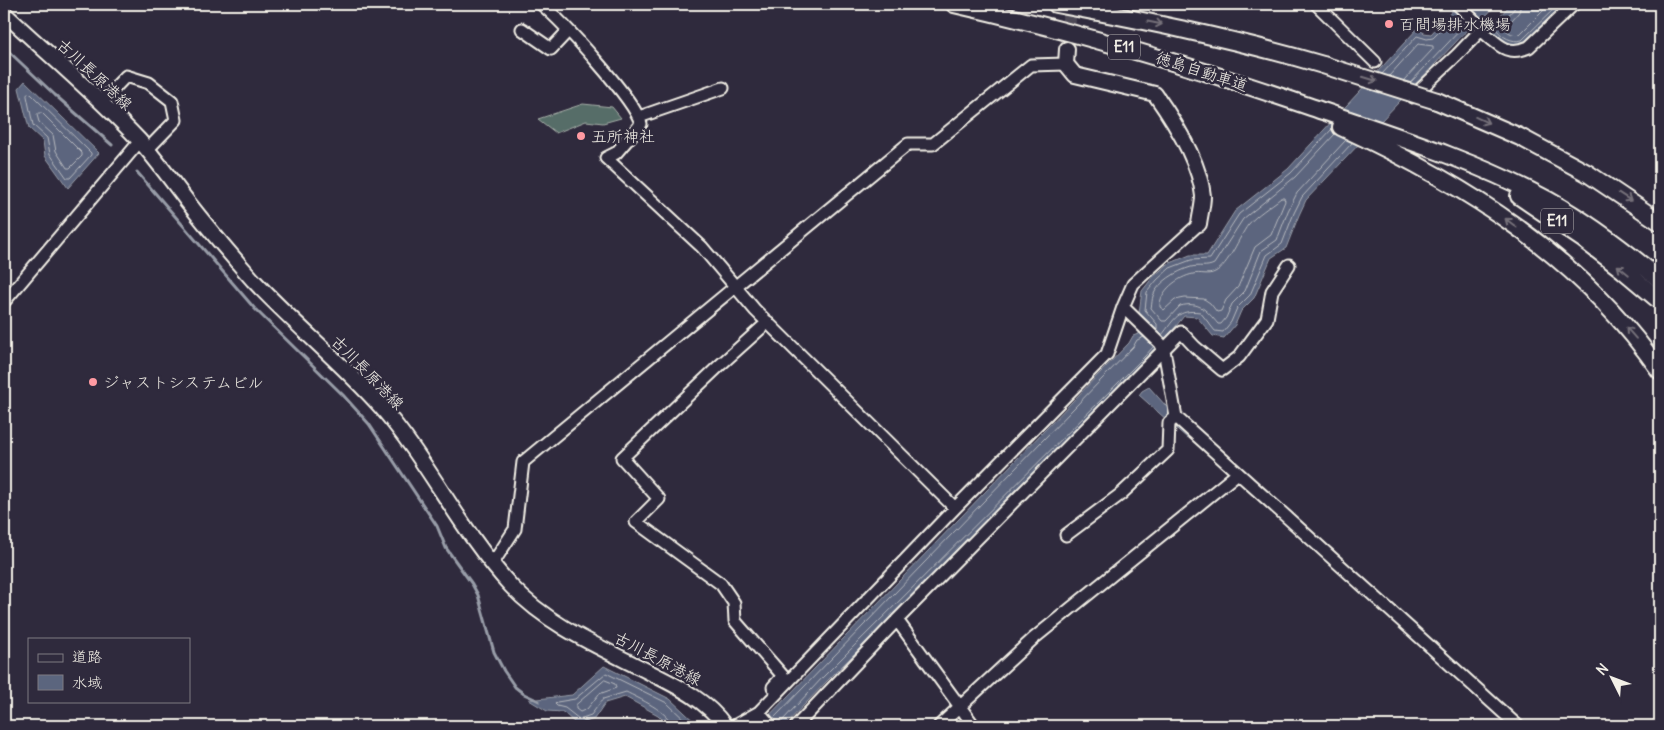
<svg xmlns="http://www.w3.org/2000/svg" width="1664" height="730" font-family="Delius,'Klee One',sans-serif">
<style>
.green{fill:#576d68;stroke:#a6afa8}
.water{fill:#5b657e;stroke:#989da8}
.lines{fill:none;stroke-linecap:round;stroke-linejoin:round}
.shore{stroke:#b7b9be;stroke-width:1}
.stream{stroke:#989da8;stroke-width:3}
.major-tunnel{stroke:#4d4857;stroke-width:14;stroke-dasharray:14 7;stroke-linecap:butt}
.minor-casing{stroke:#f4f1e8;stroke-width:15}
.major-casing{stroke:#f4f1e8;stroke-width:18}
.highway-casing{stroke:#f4f1e8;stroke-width:20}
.minor{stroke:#2f2a3d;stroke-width:11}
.major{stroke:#2f2a3d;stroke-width:14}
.highway{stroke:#2f2a3d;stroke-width:16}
.highway-bridge-casing{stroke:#f4f1e8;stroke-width:20;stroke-linecap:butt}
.highway-bridge{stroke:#2f2a3d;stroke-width:16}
.oneway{stroke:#747079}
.poi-dot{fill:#ff9aa2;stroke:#2f2a3d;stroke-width:2}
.labels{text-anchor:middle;stroke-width:5;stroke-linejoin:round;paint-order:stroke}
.shield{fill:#2f2a3d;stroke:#b9b5b5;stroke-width:1}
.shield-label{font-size:15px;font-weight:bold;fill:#f4f1e8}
.poi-label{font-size:16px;fill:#f4f1e8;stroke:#2f2a3d;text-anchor:start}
.street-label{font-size:16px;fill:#f4f1e8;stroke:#2f2a3d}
</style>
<rect width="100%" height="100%" fill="#2f2a3d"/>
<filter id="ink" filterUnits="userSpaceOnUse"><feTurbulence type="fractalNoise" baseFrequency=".02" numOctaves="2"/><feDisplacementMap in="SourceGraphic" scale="10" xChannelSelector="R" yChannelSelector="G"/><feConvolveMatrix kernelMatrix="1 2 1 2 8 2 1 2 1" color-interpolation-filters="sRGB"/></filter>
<g filter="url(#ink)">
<path class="green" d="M 583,104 L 612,107 L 621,118 L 603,123 L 586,121 L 556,133 L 538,119 Z"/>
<path class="water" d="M 1464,4 L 1497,4 L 1482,20 Z
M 1511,4 L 1566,4 L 1524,46 C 1508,47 1499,39 1487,30 Z
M 1455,8 L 1472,25 L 1306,200 L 1299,215 L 1286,248 L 1271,258 L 1254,298 L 1241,311 L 1235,325 L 1224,338 L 1213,336 L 1197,317 L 1184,316 L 1149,360 L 828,680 L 784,726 L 759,726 L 1129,343 L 1133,336 L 1154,328 L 1139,313 L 1142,291 L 1153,277 L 1168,264 L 1190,255 L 1207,255 L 1235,211 L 1288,169 L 1418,28 L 1424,33 L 1431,34 Z
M 25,81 L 99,153 L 68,188 L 45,156 L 43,141 L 29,128 L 19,88 Z
M 1149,387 L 1191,434 L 1187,438 L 1139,395 L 1142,391 Z
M 604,666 L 670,699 L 699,726 L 669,726 L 658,715 L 625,697 L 605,703 L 594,719 L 577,725 L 563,712 L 547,711 L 529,700 L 572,695 Z"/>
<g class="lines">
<path class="shore" d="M 1515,4 L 1514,9 L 1496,29 C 1502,37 1512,43 1522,40 L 1559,4
M 1521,4 L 1519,12 L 1505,28 C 1507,33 1515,36 1520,34 L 1550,4
M 1382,74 L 1417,36 L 1427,39 L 1433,38 L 1454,17 L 1457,17 L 1464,23 L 1464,26 L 1410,83
M 1389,76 L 1418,44 L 1433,46 L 1433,49 L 1403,81
M 28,93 L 31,94 L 91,153 L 91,155 L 70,178 L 67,178 L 50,154 L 47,138 L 33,125 L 27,96 Z
M 39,113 L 42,113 L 82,153 L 82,156 L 70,168 L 67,168 L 56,151 L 53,135 L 39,122 L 37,115 Z
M 1335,134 L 1295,177 L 1243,219 L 1214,264 C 1206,268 1199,265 1191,267 C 1177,271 1158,282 1153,296 C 1152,299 1152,304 1151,308 L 1162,321 L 1166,321 L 1180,306 C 1200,301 1206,310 1218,324 L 1221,324 L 1226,318 L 1232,304 L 1245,291 L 1261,251 L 1277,240 L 1288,211 L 1297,193 L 1346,140
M 1281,198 L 1284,198 L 1285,201 L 1271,235 L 1255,247 L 1238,287 L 1226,300 L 1221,311 L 1217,312 L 1210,303 L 1204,299 L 1185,298 L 1175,300 L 1164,310 L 1160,307 C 1159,291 1178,277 1193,274 C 1200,272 1208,276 1215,272 C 1229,265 1239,237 1248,225 C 1256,215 1271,206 1281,198 Z
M 1157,331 L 1157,324 L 1145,310 L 1147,292 L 1157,280 L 1170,268 L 1191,260 L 1210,259 L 1239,214 L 1291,173 L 1332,129
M 1162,335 C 1175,319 1177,309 1200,312 L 1215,331 L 1223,332 L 1231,322 L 1237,308 L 1250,295 L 1267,255 L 1282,244 L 1294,213 L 1302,197 L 1352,143
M 605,680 L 615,684 L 616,688 L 599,694 L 587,709 L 580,712 L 576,709 L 576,705 Z
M 774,718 L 1133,347 L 1137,340 L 1144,337
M 672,726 C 670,712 638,698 626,692 L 603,699 L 591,715 L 579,719 L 565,708 L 557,706 L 555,704 L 557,702 L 575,699 L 606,673 L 667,703 L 691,726
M 781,726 L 782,721 L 824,676 L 1145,356 L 1154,346"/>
<path class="stream" d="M 4,47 L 55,95 L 112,145
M 137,172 L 255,309 L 343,395 L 369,424 L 437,526 L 446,548 L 472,584 L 478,595 L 494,652 L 504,671 L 515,687 L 524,694 L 539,701
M 583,719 L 589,726"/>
<path class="major-tunnel" d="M 1067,49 L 1070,4"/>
<defs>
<path id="minor" d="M 541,4 C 562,21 636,101 641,124 L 616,153 L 606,158 L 702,247 L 755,310 L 955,508
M 1316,4 L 1375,62
M 1457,4 L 1478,24 L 1481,30
M 522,29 L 551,49 L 568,31
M 1412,97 L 1457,55 L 1481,30 C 1498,44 1506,57 1529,47 L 1574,4
M 101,102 L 126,76 L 149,83 L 172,101 L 176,120 L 147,150
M 639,117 L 723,88
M 4,302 L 140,141
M 1123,307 L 1160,343 L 1164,350 L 1176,417 L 1518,726
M 768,322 L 719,366 L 622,458 L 659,499 L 636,522 L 721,584 L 734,603 L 735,621 L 783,676 L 773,687
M 1066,535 L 1121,494 L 1168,450 L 1169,423 L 1176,417
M 493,563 L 515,529 L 523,462 L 908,144 L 933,144 L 1031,65 L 1066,64
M 897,620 L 974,726
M 759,712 L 771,726
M 734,726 L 759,712 L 955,508 L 1107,354 L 1123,307 L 1133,284 L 1199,224
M 796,726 L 897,620 L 1181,332 L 1195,347 L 1222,370 L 1239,357 L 1267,319 L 1272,291 L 1289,265
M 939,726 L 1033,639 L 1238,473"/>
<path id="major" d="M 4,13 C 49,55 97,95 139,140 C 156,159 171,180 187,201 C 208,228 230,254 253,280 C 294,324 341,362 381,407 C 429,462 461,532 511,586 C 547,624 595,645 641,668 C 672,684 704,697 725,726
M 1067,49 L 1066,64 L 1075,75 L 1155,94 C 1174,121 1200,163 1203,196 C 1203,205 1200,215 1199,224"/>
<path id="highway" d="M 954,4 C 1074,31 1192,66 1308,106 C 1389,134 1472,159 1548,200 C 1588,222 1625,250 1660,280
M 1056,4 C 1146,21 1235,39 1323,65
M 1437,101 L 1520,137 L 1587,173 L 1660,222
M 1341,127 C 1467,185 1580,256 1660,371
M 1519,196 L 1584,240 L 1623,270 L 1660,301"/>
</defs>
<use href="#minor" class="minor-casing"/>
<use href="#major" class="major-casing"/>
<use href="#highway" class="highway-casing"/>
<use href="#minor" class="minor"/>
<use href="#major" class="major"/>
<use href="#highway" class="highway"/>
<defs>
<path id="highway-bridge" d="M 1323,65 L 1437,101"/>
</defs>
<use href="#highway-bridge" class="highway-bridge-casing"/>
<use href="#highway-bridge" class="highway-bridge"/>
</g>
<defs><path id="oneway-shaft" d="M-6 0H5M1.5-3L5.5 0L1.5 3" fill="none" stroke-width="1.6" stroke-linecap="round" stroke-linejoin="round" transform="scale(1.25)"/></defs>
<g class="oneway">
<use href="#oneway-shaft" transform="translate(1155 23) rotate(11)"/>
<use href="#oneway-shaft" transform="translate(1370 79) rotate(17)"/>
<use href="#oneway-shaft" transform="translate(1482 120) rotate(24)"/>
<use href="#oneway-shaft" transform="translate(1625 197) rotate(33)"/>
<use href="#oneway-shaft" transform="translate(1511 223) rotate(-143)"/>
<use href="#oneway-shaft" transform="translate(1623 270) rotate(-141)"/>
<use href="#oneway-shaft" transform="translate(1631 333) rotate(-131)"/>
</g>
</g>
<g class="poi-dot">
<circle cx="1389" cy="24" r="5"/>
<circle cx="581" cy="136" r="5"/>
<circle cx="93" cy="382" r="5"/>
</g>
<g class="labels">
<g class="shield">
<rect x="1108" y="34.5" width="32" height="25" rx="4"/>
<rect x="1541" y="208.5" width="32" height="25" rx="4"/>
</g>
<g class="shield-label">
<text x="1124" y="52">E11</text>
<text x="1557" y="226">E11</text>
</g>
<g class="poi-label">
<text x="1399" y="30">百間場排水機場</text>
<text x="591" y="142">五所神社</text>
<text x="103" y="388">ジャストシステムビル</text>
</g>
<g class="street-label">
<text transform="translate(1202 71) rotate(18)" y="6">徳島自動車道</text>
<text transform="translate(95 74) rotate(43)" y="6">古川長原港線</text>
<text transform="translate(368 372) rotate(46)" y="6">古川長原港線</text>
<text transform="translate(658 658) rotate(28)" y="6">古川長原港線</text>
</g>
</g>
<rect width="1664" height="730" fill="none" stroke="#2f2a3d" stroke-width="20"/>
<rect x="10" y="10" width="1644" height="710" fill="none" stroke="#f4f1e8" stroke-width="2" filter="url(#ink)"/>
<rect x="28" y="638" width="162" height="65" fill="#2f2a3d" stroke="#7e7a81"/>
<rect x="38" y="654" width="25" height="8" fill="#2f2a3d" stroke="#7e7a81"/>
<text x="72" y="662" font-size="15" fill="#f4f1e8">道路</text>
<rect x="38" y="675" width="25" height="15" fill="#5b657e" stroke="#7e7a81"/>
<text x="72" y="688" font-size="15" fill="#f4f1e8">水域</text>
<g transform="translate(1612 678) rotate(312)" stroke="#2f2a3d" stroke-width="4" paint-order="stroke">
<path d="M0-4L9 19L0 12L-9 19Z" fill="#f4f1e8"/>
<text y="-8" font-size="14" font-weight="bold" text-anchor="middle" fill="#f4f1e8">N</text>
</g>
</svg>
